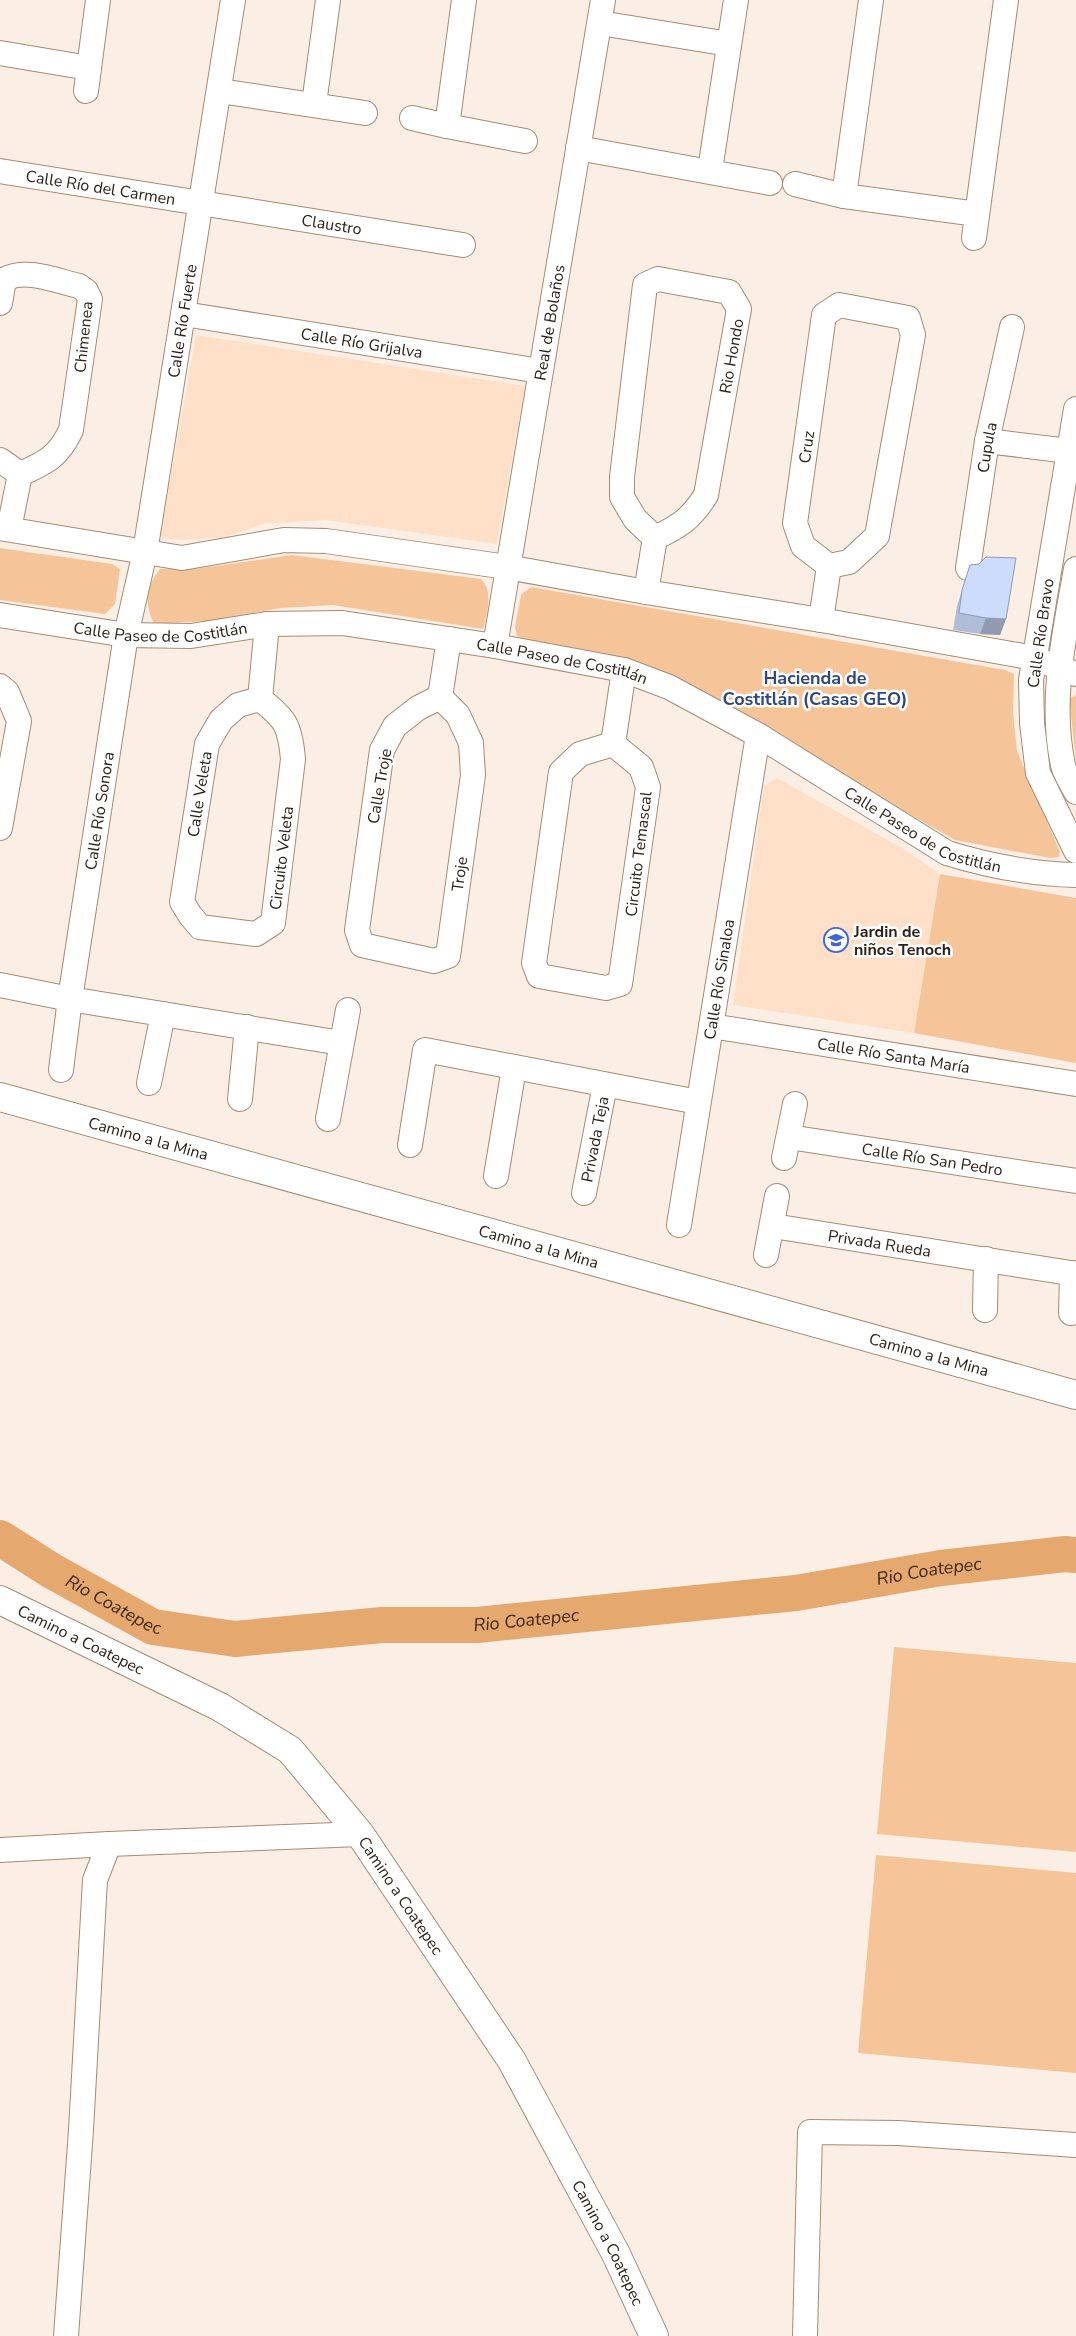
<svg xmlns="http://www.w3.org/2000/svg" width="1076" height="2336" font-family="'Nunito Sans',sans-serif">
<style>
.built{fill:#fde0c7}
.green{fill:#f5c599}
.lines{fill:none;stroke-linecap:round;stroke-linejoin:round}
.river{stroke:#e5a970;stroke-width:36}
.minor-casing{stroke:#a58b73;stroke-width:26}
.major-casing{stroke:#a58b73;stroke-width:30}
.minor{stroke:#fff;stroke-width:24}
.major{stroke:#fff;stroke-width:28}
.wall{fill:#b0bdd9}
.shaded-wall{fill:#909ab0}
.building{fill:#cddcfc;stroke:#909ab0}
.labels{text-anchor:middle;stroke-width:5;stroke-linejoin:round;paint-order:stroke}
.street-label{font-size:16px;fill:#2c2218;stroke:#fff}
.poi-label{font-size:16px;font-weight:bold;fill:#2c2218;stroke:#fff;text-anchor:start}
.neighbourhood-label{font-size:18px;font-weight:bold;fill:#304881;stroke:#fff}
.water-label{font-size:18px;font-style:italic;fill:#40270e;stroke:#fff}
</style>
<rect width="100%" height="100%" fill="#fbefe5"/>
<path class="built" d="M 196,335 L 525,386 L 497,544 L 325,520 L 263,524 L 222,538 L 180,540 L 160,537 Z
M 777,778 L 904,849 L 940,874 L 914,1033 L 733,1005 L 764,786 Z"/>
<path class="green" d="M 0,548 L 112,564 L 120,569 L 115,604 L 105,614 L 0,600 Z
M 292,555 L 481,579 C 494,592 487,613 483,629 L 333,605 L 281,608 L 208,621 L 154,624 C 144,601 145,589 160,569 L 194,569 Z
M 531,587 L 1005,670 L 1014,674 L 1013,713 L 1017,751 L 1060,852 L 1059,857 L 1050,858 L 955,840 L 809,757 L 517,636 L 515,627 L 521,595 Z
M 1076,695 L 1076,758 L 1069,699 Z
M 940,874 L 1076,898 L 1076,1063 L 914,1033 Z
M 894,1647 L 1076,1663 L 1076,1852 L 877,1834 Z
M 876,1855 L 1076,1873 L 1076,2073 L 858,2053 Z"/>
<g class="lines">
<path class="river" id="s1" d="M 0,1538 L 52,1571 L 153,1627 L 235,1639 L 382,1625 L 477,1625 L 796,1593 L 941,1568 L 1065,1554 L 1076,1555"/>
<defs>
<g id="minor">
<path d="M 464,0 L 447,126 L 525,141"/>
<path d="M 600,23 L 729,44"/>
<path d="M 0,53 L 89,68"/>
<path d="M 86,91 L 98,0"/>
<path d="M 220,91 L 365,113"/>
<path d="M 314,104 L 328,0"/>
<path d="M 412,118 L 447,126"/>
<path d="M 578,148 L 770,183"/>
<path d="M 710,170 L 736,0"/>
<path id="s2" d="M 0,171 L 463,245"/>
<path d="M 795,184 L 844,196 L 977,214"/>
<path d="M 844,196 L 871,0"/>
<path d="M 974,238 L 1006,0"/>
<path d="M 658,279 L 729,292 L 739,309 L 706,495 C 691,519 680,526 655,538 L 635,519 L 622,497 L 622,477 L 645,285 Z"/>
<path d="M 0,303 L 4,280 C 24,267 57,281 79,286 L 86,291 L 90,299 L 71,430 C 59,456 46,463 20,474 L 0,460"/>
<path d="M 839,305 L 908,318 L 913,335 L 877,536 L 849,562 L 829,566 L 803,546 L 795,523 L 824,315 Z"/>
<path id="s3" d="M 184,314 L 540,371"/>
<path d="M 1076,409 L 1031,680 L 1032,723 L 1038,773 L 1076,851"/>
<path d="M 987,441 L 1069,451"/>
<path d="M 0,528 L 182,558 L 284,540 L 326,541 L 507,567 L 646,592 L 821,620 L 1034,658 L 1076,674"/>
<path d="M 9,529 L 20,474"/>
<path id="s4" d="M 968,568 L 987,441 L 1012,327"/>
<path d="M 1076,569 C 1065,632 1049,700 1063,765 C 1065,774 1072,784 1076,792"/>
<path d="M 646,592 L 655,538"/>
<path id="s5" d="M 0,615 L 126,635 L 191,636 L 267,624 L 342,623 L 495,646 L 624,670 L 669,687 L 758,735 L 947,853 C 989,866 1033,874 1076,875"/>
<path d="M 821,620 L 829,566"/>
<path id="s6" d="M 495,646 L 603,0"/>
<path d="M 0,686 L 7,692 L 19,721 L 0,828"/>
<path d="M 440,697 L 458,715 L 471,743 L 473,775 L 448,956 L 434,961 L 362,945 L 357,930 L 382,750 L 395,726 L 418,708 Z"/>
<path d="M 440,697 L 449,639"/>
<path d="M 260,699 C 286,719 290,726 293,759 L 273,923 L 256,934 L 200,927 L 190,915 L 182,902 L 207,744 L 221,720 L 238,705 Z"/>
<path d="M 260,699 L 267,624"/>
<path d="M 613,744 L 641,767 L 648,787 L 620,984 L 606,988 L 539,976 L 534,963 L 561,772 L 580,754 Z"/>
<path d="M 613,744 L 624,670"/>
<path d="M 0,985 L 70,999 L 341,1043"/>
<path id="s7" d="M 711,1026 L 1076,1084"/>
<path id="s8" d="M 61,1070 L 70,999 L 126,635 L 145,552 L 233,0"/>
<path d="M 149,1083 L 163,1014"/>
<path d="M 240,1099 L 247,1027"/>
<path d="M 328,1119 L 348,1010"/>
<path id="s9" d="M 789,1137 L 1076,1181"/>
<path d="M 410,1145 L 425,1050 L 698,1102"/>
<path d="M 784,1158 L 795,1104"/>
<path d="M 496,1176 L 514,1068"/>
<path id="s10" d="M 584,1193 L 605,1085"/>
<path id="s11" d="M 679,1225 L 758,735"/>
<path id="s12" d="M 773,1226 L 1076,1274"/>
<path d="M 766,1255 L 777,1196"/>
<path d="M 985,1310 L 986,1259"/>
<path d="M 1071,1313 L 1072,1273"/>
<path d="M 0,1850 L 109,1844"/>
<path d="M 66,2336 L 81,2130 L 95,1880 L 109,1844 L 360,1834"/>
<path d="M 805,2336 L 810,2132 L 898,2133 L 1076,2145"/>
</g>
<g id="major">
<path id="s13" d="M 0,1097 L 1076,1395"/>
<path id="s14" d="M 0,1600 L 220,1707 L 290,1750 L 360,1834 L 512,2061 L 616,2254 L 654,2336"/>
</g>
</defs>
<use href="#minor" class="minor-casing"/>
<use href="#major" class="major-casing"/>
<use href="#minor" class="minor"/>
<use href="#major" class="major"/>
</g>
<path class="wall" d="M 970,565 L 1006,619 L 1000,635 L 980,634 L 953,630 L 957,606 Z"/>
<path class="shaded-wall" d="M 986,618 L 1006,619 L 1000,635 L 980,634 Z"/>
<path class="building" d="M 986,557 L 1016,558 L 1006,619 L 986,618 L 959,613 L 962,590 L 970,565 L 979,564 Z"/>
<defs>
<symbol id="school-ring" viewBox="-11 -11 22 22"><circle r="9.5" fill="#fff" stroke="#3d67d8" stroke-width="1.5"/><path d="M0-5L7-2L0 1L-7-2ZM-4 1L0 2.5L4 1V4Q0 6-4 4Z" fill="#3d67d8"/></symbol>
</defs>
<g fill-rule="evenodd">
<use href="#school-ring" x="822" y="926" width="28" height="28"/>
</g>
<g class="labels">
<g class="street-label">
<text dy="6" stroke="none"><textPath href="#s2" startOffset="102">Calle Río del Carmen</textPath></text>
<text dy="6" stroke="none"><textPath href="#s2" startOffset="336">Claustro</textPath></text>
<text dy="6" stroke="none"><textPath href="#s8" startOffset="759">Calle Río Fuerte</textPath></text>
<text dy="6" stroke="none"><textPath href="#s6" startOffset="328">Real de Bolaños</textPath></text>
<text transform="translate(83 337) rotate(-84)" y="6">Chimenea</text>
<text dy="6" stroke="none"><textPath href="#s3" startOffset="180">Calle Río Grijalva</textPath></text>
<text transform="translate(731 356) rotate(-80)" y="6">Rio Hondo</text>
<text transform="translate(806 447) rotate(-82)" y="6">Cruz</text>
<text dy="6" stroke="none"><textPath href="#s4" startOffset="122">Cupula</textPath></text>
<text dy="6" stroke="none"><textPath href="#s5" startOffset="162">Calle Paseo de Costitlán</textPath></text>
<text transform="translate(1040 633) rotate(-82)" y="6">Calle Río Bravo</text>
<text dy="6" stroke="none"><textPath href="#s5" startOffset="568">Calle Paseo de Costitlán</textPath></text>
<text transform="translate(379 786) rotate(-80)" y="6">Calle Troje</text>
<text transform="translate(199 794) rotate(-81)" y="6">Calle Veleta</text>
<text dy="6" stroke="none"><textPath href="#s8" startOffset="262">Calle Río Sonora</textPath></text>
<text dy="6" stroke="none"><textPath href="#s5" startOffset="971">Calle Paseo de Costitlán</textPath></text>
<text transform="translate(638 854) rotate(-83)" y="6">Circuito Temascal</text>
<text transform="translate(281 858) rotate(-83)" y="6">Circuito Veleta</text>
<text transform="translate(459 874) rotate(-82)" y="6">Troje</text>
<text dy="6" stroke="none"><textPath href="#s11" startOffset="249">Calle Río Sinaloa</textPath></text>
<text dy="6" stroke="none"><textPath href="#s7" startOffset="185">Calle Río Santa María</textPath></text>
<text dy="6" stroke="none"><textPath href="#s13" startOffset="154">Camino a la Mina</textPath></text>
<text dy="6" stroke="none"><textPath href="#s10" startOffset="55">Privada Teja</textPath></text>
<text dy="6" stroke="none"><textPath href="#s9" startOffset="145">Calle Río San Pedro</textPath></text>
<text dy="6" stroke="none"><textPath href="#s12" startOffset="108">Privada Rueda</textPath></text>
<text dy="6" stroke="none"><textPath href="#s13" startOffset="559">Camino a la Mina</textPath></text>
<text dy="6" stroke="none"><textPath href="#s13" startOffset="964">Camino a la Mina</textPath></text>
<text dy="6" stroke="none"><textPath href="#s14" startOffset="90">Camino a Coatepec</textPath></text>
<text dy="6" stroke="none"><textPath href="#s14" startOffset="510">Camino a Coatepec</textPath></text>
<text dy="6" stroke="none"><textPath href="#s14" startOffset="915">Camino a Coatepec</textPath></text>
</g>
<g class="poi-label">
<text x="854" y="937">Jardin de<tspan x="854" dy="18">niños Tenoch</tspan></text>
</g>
<g class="neighbourhood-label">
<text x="815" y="684">Hacienda de<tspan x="815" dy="21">Costitlán (Casas GEO)</tspan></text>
</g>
<g class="water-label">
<text dy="6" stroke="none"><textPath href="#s1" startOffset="958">Rio Coatepec</textPath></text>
<text dy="6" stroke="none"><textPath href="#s1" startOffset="132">Rio Coatepec</textPath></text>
<text dy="6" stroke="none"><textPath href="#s1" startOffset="552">Rio Coatepec</textPath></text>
</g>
</g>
</svg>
